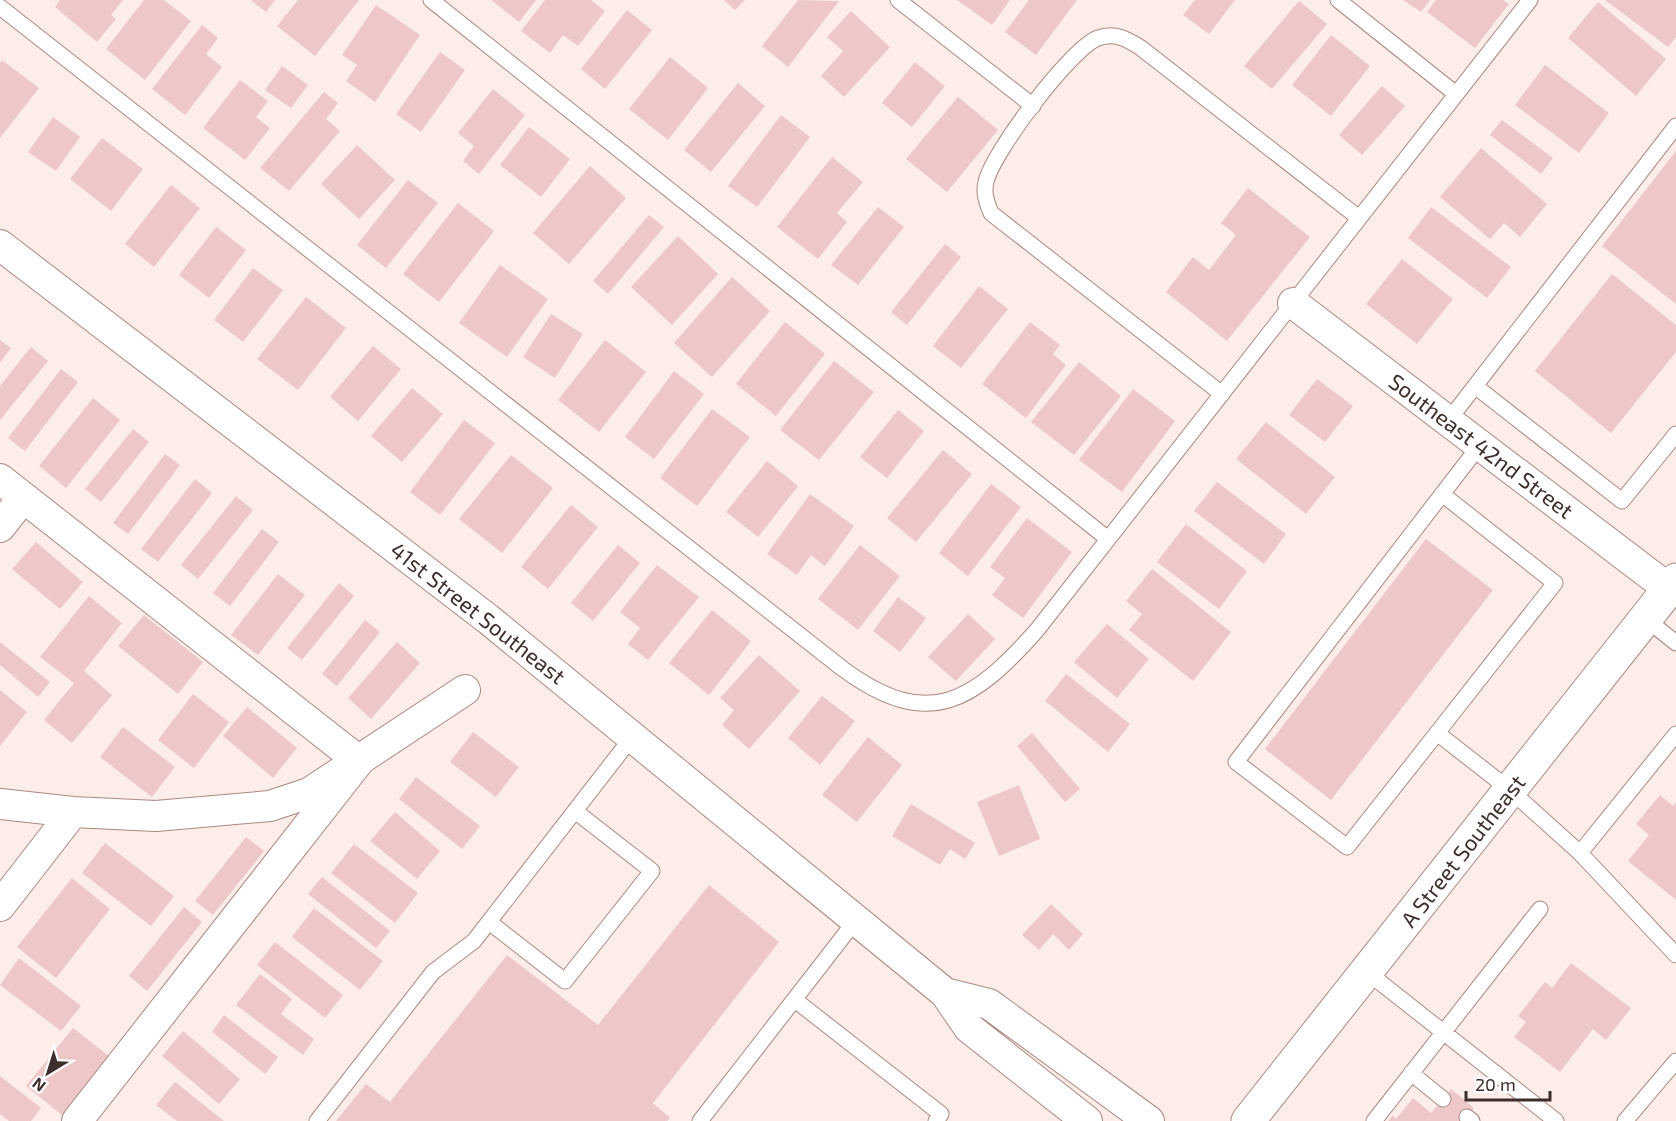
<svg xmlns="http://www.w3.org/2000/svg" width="1676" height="1121" font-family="'Exo 2',sans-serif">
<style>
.building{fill:#eec8c9}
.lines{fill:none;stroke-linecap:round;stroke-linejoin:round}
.service-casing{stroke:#ab8980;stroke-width:17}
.minor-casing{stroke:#ab8980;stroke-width:32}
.secondary-casing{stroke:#ab8980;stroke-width:35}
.service{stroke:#fff;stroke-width:15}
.minor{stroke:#fff;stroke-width:30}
.secondary{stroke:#fff;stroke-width:33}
.labels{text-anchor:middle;stroke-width:4.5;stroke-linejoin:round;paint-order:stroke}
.street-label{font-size:22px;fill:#3d2e2b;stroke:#fefefe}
</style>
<rect width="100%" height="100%" fill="#fcede9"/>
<path class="building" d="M 60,0 L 123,0 L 111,15 L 116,19 L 97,42 L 55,7 Z
M 144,0 L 164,0 L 191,21 L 145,80 L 106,49 Z
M 251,0 L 275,0 L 266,12 Z
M 298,0 L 359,0 L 315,56 L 277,26 Z
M 491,0 L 536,0 L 519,22 Z
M 545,0 L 591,0 L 605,11 L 578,46 L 563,35 L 550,53 L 521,31 Z
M 724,0 L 745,0 L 735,10 Z
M 798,0 L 839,1 L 788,67 L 762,46 Z
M 957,0 L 1010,0 L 992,25 Z
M 1029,0 L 1077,0 L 1036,55 L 1005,32 Z
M 1195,0 L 1235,0 L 1209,34 L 1183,15 Z
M 1403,0 L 1430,0 L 1421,12 Z
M 1436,0 L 1503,0 L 1509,4 L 1475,48 L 1427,12 Z
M 1605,0 L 1676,0 L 1676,37 L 1668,47 Z
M 1299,1 L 1327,24 L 1272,89 L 1244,66 Z
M 1598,2 L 1666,59 L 1636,96 L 1568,38 Z
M 376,5 L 420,35 L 375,102 L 346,81 L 357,65 L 342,55 Z
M 627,10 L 652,30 L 605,89 L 581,69 Z
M 851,11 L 890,47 L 844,97 L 821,76 L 843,51 L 827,37 Z
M 202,25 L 218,38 L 206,54 L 222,67 L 185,115 L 152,89 Z
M 1331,35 L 1370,66 L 1331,116 L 1292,85 Z
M 440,52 L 465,70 L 421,132 L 396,114 Z
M 670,57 L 708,88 L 668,140 L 629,109 Z
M 2,60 L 39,88 L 0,138 L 0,63 Z
M 915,62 L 945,86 L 912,127 L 882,103 Z
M 1545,65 L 1609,113 L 1579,153 L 1515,105 Z
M 282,66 L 308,85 L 291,108 L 265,90 Z
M 240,80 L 268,101 L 256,117 L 270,128 L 245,160 L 203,128 Z
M 738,83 L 765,106 L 711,172 L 684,150 Z
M 1382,86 L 1405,106 L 1362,155 L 1339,135 Z
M 493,89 L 525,115 L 479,174 L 463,161 L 474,146 L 458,133 Z
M 324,92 L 338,103 L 326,119 L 340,131 L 289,191 L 260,168 Z
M 958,97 L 998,130 L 947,192 L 906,159 Z
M 781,115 L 810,137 L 757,207 L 728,186 Z
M 53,117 L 80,137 L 56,171 L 28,152 Z
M 1502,120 L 1553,158 L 1541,174 L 1490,135 Z
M 529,127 L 570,159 L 541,197 L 500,165 Z
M 102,138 L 143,169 L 111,211 L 70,179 Z
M 357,145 L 395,180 L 359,219 L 321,184 Z
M 1481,148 L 1547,204 L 1520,237 L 1504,223 L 1490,239 L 1440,197 Z
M 1676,151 L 1676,304 L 1602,246 Z
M 832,157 L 863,182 L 837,213 L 847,222 L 818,259 L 777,227 Z
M 590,166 L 626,198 L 569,264 L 533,233 Z
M 408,180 L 438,203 L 386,268 L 357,245 Z
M 171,185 L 200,208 L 154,267 L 125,244 Z
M 1248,188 L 1310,237 L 1227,341 L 1166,292 L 1193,257 L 1209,270 L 1236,235 L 1221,223 Z
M 458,203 L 494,231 L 439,302 L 403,274 Z
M 878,207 L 904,227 L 858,285 L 831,265 Z
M 1431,207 L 1511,267 L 1487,298 L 1408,238 Z
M 649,215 L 664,227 L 608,294 L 593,281 Z
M 216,227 L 246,250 L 209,298 L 179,275 Z
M 678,236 L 718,274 L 672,325 L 631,287 Z
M 945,244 L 961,257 L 907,325 L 891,312 Z
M 1402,259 L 1453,299 L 1417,344 L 1366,304 Z
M 500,265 L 548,299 L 507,357 L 459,323 Z
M 253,268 L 283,290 L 243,342 L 214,320 Z
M 1612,274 L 1676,325 L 1676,352 L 1611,433 L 1535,371 Z
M 732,277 L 770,311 L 712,377 L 674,343 Z
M 979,286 L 1008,309 L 961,368 L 933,346 Z
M 306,297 L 346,328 L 298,390 L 257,359 Z
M 551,314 L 583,334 L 555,378 L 523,357 Z
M 785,322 L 825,354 L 776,416 L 736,384 Z
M 1030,322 L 1060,345 L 1053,354 L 1066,365 L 1026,418 L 982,384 Z
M 0,340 L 11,348 L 0,363 Z
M 605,340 L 646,372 L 599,432 L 558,400 Z
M 373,346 L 401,369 L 358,421 L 330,397 Z
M 31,347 L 48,361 L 0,420 L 0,386 Z
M 834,361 L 874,392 L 819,460 L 780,430 Z
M 1079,362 L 1121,396 L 1074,455 L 1031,422 Z
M 61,369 L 78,382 L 25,451 L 8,438 Z
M 674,371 L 704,394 L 654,459 L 625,437 Z
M 1317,379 L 1353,406 L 1325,442 L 1289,415 Z
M 412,388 L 443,414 L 402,462 L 371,436 Z
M 1133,389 L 1175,421 L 1122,492 L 1079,460 Z
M 93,398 L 120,420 L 66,488 L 39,466 Z
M 712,409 L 750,437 L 697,506 L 660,478 Z
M 898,410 L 924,431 L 887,478 L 860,457 Z
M 464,420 L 495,443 L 440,515 L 410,492 Z
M 1266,422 L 1335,477 L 1306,514 L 1236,459 Z
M 133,429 L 149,442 L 101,502 L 85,489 Z
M 943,450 L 972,474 L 916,542 L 887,518 Z
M 165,454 L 180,465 L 128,534 L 113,523 Z
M 511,455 L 553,488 L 502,553 L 459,519 Z
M 767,461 L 798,486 L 758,537 L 726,512 Z
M 195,479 L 212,493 L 158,562 L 141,549 Z
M 1217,482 L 1286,534 L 1264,564 L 1194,511 Z
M 991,484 L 1021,507 L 968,576 L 939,553 Z
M 810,494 L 854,526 L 825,566 L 811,555 L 797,575 L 767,554 Z
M 236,496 L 253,510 L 198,579 L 181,565 Z
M 571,505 L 598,527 L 548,589 L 521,567 Z
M 1027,518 L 1072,552 L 1023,618 L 992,595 L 1005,578 L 990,567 Z
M 1186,524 L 1247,571 L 1219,609 L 1157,562 Z
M 262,529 L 279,542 L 230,606 L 213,593 Z
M 1426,539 L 1493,590 L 1331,800 L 1265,749 Z
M 36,542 L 83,582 L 60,609 L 12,569 Z
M 618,545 L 640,563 L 593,621 L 571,603 Z
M 860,545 L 900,576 L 858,630 L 818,599 Z
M 657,565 L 699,597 L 648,660 L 628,644 L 640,628 L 620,612 Z
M 1152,569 L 1231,632 L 1193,681 L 1129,630 L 1142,614 L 1126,601 Z
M 278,574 L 305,595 L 258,655 L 231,635 Z
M 339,583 L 354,596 L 302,660 L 287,648 Z
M 89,596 L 122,623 L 84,671 L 112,695 L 72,743 L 44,720 L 74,683 L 40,657 Z
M 898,597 L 926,618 L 900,652 L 873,631 Z
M 712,610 L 751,641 L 709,695 L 669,663 Z
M 968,614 L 995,639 L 956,681 L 928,657 Z
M 144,615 L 203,662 L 178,694 L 118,646 Z
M 365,620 L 380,632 L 337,686 L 322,674 Z
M 1107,624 L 1149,659 L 1117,698 L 1074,662 Z
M 0,642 L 50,682 L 38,697 L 0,665 Z
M 397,642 L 420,663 L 371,719 L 348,698 Z
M 759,655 L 800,691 L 749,749 L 722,725 L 734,710 L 720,698 Z
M 1066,674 L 1130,724 L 1108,752 L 1045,701 Z
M 0,690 L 27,712 L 0,746 Z
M 193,694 L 229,722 L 194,768 L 158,740 Z
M 822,696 L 855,721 L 820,765 L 788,738 Z
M 247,707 L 297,748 L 273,778 L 223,736 Z
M 123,727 L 175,767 L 152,797 L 100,757 Z
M 473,732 L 519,767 L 496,797 L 450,762 Z
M 1032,733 L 1080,789 L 1065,802 L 1017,746 Z
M 868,737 L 902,765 L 857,822 L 822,795 Z
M 416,777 L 480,826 L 462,849 L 399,799 Z
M 1019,785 L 1040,839 L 999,856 L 977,802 Z
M 1660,795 L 1673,806 L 1676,802 L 1676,900 L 1628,861 L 1649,835 L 1636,824 Z
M 911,804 L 975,843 L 965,859 L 950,849 L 940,865 L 892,836 Z
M 395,812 L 440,851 L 417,879 L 370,841 Z
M 246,837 L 264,851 L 213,915 L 195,901 Z
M 105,843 L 174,896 L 151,926 L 82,873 Z
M 354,844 L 418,893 L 395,923 L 331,873 Z
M 322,877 L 390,931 L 376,948 L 308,894 Z
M 72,878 L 110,909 L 56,978 L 17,947 Z
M 709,885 L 779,942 L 653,1103 L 670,1118 L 667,1121 L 336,1121 L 366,1084 L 390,1102 L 507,955 L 598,1025 Z
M 1051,904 L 1083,934 L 1069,950 L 1053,934 L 1039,950 L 1022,935 Z
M 184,907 L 202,922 L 147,991 L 129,976 Z
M 314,908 L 383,961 L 360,990 L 292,937 Z
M 275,942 L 343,995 L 325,1018 L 257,965 Z
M 19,958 L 81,1006 L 61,1031 L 0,985 Z
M 1571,963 L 1631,1008 L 1606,1040 L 1593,1029 L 1560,1072 L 1514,1037 L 1526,1022 L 1518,1016 L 1545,982 L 1552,988 Z
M 260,974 L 292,999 L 281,1014 L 314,1039 L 303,1055 L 236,1005 Z
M 224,1015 L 278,1057 L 265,1074 L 212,1032 Z
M 73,1028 L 110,1057 L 63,1116 L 26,1086 Z
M 183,1031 L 240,1079 L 219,1104 L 162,1056 Z
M 0,1076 L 41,1108 L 31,1121 L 9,1121 L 0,1114 Z
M 175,1082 L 224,1121 L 177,1121 L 156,1105 Z
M 1451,1089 L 1474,1108 L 1463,1121 L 1388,1121 L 1393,1115 L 1396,1119 L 1413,1098 L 1431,1113 Z"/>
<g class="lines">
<defs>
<path id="service" d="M 431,0 L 1108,539
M 898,0 L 1033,106
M 1338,0 L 1456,94
M 0,7 L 843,669 C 929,732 973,702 1037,630 L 1530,0
M 1475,386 L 1622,501 L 1676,434
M 1222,394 L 991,213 C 987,203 983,193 986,182 C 992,153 1071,48 1098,38 C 1115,32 1127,39 1141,48 L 1359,218
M 1448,421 L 1676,126
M 1480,445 L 1236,762 L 1347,847 L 1437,733 L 1510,790 L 1580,853 L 1676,955
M 1646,619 L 1676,643
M 1437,733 L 1555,583 L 1442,494
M 1580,853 L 1676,734
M 489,922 L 565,981 L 652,871 L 575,811
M 1367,972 L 1556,1121
M 795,1000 L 941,1114 L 936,1121
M 1411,1073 L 1443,1099
M 1467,1117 L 1472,1121
M 317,1121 L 433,972 L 474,941 L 633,736
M 700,1121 L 856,920
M 1374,1121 L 1540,909
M 1625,1121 L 1676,1061"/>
<path id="minor" d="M 0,245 L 488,619 L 945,993 L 969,1028 L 1087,1121
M 1293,303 L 1669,589
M 0,479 L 359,761 L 77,1121
M 0,527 L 23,498
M 0,804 L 73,812 L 156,816 L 270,806 L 309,793 L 465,690
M 0,906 L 73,812
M 945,993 L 989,1004 L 1149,1121"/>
<path id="secondary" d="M 1248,1121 L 1676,580"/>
</defs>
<use href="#service" class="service-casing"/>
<use href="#minor" class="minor-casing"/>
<use href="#secondary" class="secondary-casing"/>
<use href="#service" class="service"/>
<use href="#minor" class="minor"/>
<use href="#secondary" class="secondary"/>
</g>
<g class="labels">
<g class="street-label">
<text transform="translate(1481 446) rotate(37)" y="8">Southeast 42nd Street</text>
<text transform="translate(478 613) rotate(38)" y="8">41st Street Southeast</text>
<text transform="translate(1463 851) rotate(-52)" y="8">A Street Southeast</text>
</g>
</g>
<g transform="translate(48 1073) rotate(218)" stroke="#fefefe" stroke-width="4.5" paint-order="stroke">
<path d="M0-4.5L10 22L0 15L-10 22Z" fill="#3d2e2b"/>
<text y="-9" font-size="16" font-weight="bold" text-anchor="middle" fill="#3d2e2b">N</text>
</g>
<path d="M1466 1091v9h84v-9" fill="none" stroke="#3d2e2b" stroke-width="3"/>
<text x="1475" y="1091" font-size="18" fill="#3d2e2b" stroke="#fefefe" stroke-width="4.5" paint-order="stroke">20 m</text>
</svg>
